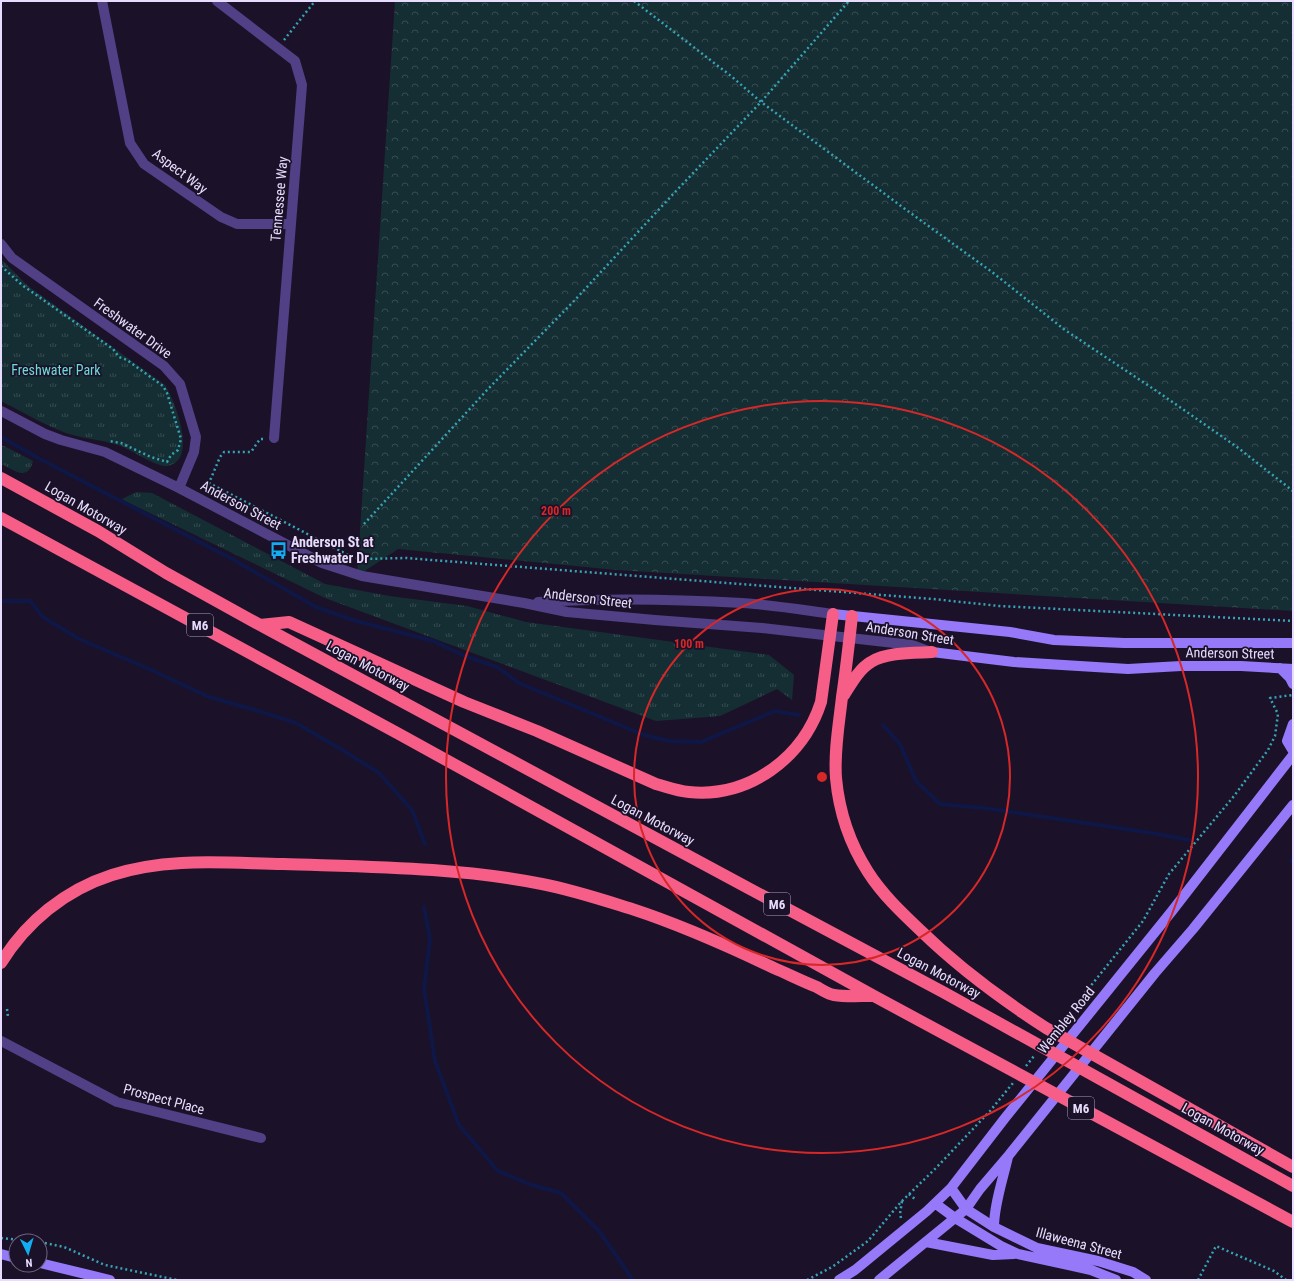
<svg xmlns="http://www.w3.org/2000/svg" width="1294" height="1281" font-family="'Roboto Condensed',sans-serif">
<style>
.grass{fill:url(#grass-tufts)}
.forest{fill:url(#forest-crowns)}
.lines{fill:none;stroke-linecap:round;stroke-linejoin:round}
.stream{stroke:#0e1746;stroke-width:4}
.path{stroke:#37a4b6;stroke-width:2.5;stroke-dasharray:2 3;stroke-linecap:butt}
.street{stroke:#514085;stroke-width:10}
.secondary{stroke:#9679f8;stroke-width:10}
.highway{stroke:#f65e88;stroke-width:12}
.ring{fill:none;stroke:#d62828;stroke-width:2}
.labels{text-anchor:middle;stroke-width:3.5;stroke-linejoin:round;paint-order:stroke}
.shield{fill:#1b1229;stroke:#aa9fbd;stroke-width:1}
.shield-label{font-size:13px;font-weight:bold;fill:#e7dcfd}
.street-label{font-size:14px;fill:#e7dcfd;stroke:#1b1229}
.park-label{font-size:14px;fill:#6bdbd6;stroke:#1b1229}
.poi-label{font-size:14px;font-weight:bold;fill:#e7dcfd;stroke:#1b1229;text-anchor:start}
.centre{fill:#d62828;stroke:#1b1229;stroke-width:2}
.ring-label{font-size:12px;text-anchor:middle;font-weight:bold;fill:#d62828;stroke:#1b1229;stroke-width:3.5;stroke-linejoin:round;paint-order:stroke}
</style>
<defs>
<pattern id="grass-tufts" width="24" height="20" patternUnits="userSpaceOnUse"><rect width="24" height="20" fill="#152e33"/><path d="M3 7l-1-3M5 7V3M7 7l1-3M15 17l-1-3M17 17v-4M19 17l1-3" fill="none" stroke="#374c51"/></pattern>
<pattern id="forest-crowns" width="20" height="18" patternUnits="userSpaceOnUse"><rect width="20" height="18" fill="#152e33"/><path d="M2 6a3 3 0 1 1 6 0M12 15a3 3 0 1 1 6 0" fill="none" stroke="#374c51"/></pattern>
</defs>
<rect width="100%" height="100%" fill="#1b1229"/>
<path class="grass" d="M 1,259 L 28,286 L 165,385 C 175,401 198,460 168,466 C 158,468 131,450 121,446 C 102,439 80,439 61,431 C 41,423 21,411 1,401 Z
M 1,446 L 4,446 L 33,461 C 28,482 14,470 1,464 Z
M 136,492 L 152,493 L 325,584 L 389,596 L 467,606 L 526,622 L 769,655 L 794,675 L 792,700 L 777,689 L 720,716 L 656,721 L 325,598 L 125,501 L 122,499 Z"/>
<path class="forest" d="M 395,1 L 1293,1 L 1293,611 L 617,570 L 398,549 L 357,576 Z"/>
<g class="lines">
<path class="stream" d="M 1,437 L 40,459 L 234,560 L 316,607 L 353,620 L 433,641 L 465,656 L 497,667 L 519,683 L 644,735 L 669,741 L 701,742 L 775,711 L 799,715
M 1,601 L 30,601 L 43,617 L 79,639 L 147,668 L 209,697 L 252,709 L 296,723 L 339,748 L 379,773 L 412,810 L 425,844
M 883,725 L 900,744 L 916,781 L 940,804 L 984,808 L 1152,833 L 1189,840
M 1291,861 L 1293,861
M 424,907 L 430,939 L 424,989 L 435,1061 L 459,1125 L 498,1171 L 529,1184 L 561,1193 L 599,1231 L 633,1280"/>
<path class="path" d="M 634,1 L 731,76 L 761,102 L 905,209 L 992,272 L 1065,330 L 1161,394 L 1237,447 L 1293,491
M 284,40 L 315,1
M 1,266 L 22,285 L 113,349 L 119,357 L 127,360 L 163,386 L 167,393 L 181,439 L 178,450 L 171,455 L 167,462 L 151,457 L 121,443 L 109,441
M 263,439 L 260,439 L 251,452 L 224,452 L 220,457 L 209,483 L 352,557 L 361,559 L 406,558 L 933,599 L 999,606 L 1293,621
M 364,524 L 488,389 L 574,301 L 676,191 L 761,102 L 849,1
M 7,1009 L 8,1017
M 1060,1024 L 1143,921 L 1169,874 L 1234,796 L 1268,750 L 1275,736 L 1278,714 L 1270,698 L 1293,695
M 1026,1066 L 1034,1056
M 909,1194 L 916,1200
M 901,1218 L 900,1214 L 902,1201
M 1,1238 L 29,1241
M 40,1242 L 64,1247 L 105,1265 L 177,1280
M 807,1280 L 832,1267 L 868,1241 L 901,1202 L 936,1168 L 990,1111 L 1013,1083
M 1198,1280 L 1216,1246 L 1274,1271 L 1286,1280"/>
<path class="street" d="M 102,1 L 130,143 L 144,164 L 221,217 L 237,224 L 291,224
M 217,1 L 295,61 L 302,85 L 274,438
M 1,244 L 12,258 L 164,366 L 180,384 L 196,437 L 194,452 L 179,488
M 1,411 L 45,434 L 61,440 L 105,452 L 179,488 L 322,563 L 362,576 L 524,603 L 567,612 L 655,620 L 762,628 L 850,638 L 912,645 L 928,651
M 538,602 C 606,598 674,599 742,603 C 773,605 803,610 833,614
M 1,1041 L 117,1102 L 261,1138"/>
<path class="secondary" d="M 833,614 L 1010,632 L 1054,640 L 1124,643 L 1293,643
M 932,652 L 1014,662 L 1128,669 L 1181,666 L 1241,666 L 1293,669
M 1280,668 L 1290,678 L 1293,684
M 1293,724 L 1287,741 L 1293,751
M 951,1188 L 966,1209 L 994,1227 L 1037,1248 L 1098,1261 L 1133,1272 L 1146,1280
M 936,1204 L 955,1218 L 1001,1246 L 1018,1254 L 1091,1270 L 1116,1280
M 994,1227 C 994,1205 1003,1179 1008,1157
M 926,1242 L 993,1255 L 1014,1254
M 1,1254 L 16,1258
M 40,1263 L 110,1280
M 839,1280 L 855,1270 L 927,1211 L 951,1188 L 1005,1118 L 1172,911 L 1293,755
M 879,1280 L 966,1209 L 980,1189 L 1009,1155 L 1155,973 L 1193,929 L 1293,805"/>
<path class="highway" d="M 1,478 L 98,531 L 166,573 L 260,625 L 750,889 L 943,992 L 1293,1186
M 1,518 L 399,734 L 874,996 L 1293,1222
M 852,616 C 849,643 846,670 842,697 C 839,724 834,751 836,778 C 839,811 850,844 868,872 C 882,894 901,912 920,930 C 959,968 1001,999 1046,1028 L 1293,1167
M 260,625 L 289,622 L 464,702 L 537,731 L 656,784 C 667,787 677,791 689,792 C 749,798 803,758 821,702 L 833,614
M 844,695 C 851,684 859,669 871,662 C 887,652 914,653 932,652
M 1,963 C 26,922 65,890 112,875 C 167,857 225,863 283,864 C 369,867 457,867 542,884 C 573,890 603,900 632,909 C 681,925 728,946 774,968 C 788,974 802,981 817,987 C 822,990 828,994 834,995 C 845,997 859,996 871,996"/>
</g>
<g class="ring">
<circle cx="822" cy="777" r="188"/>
<circle cx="822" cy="777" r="376"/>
</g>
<defs>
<symbol id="bus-bare" viewBox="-9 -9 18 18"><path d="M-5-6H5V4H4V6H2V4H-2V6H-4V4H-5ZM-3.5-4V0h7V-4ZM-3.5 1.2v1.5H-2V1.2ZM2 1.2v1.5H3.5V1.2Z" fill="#13aef2" stroke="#1b1229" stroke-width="2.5" paint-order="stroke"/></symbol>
</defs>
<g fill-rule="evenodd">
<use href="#bus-bare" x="266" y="538" width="25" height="25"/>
</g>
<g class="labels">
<g class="shield">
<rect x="187" y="614" width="26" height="22" rx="3"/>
<rect x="764" y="893" width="26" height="22" rx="3"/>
<rect x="1068" y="1097" width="26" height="22" rx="3"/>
</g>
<g class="shield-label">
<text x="200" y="630">M6</text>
<text x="777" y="909">M6</text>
<text x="1081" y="1113">M6</text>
</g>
<g class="street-label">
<text transform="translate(180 171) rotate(37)" y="5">Aspect Way</text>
<text transform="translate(279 199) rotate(-85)" y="5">Tennessee Way</text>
<text transform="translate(133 328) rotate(36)" y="5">Freshwater Drive</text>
<text transform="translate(241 505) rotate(28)" y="5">Anderson Street</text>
<text transform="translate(86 508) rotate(30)" y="5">Logan Motorway</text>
<text transform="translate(588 598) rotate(7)" y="5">Anderson Street</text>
<text transform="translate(910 633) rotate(9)" y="5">Anderson Street</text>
<text transform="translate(1230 653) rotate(1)" y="5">Anderson Street</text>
<text transform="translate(368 666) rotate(28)" y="5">Logan Motorway</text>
<text transform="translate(653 820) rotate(28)" y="5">Logan Motorway</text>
<text transform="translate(939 973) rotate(28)" y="5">Logan Motorway</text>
<text transform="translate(1066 1020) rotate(-51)" y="5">Wembley Road</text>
<text transform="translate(164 1099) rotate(15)" y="5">Prospect Place</text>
<text transform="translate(1223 1129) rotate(29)" y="5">Logan Motorway</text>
<text transform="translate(1079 1243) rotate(15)" y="5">Illaweena Street</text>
</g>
<g class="park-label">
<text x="56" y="375">Freshwater Park</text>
</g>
<g class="poi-label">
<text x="291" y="547">Anderson St at<tspan x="291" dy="16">Freshwater Dr</tspan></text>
</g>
</g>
<circle cx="822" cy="777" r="6" class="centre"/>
<g class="ring-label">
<text x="556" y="515">200 m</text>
<text x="689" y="648">100 m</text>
</g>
<rect width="1294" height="1281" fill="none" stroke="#e7dcfd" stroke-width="4"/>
<g transform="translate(28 1253) rotate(175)"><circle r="19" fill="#1b1229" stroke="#6d637e"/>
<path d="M0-3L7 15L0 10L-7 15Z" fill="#13aef2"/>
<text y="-6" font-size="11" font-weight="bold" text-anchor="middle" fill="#e7dcfd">N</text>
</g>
</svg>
